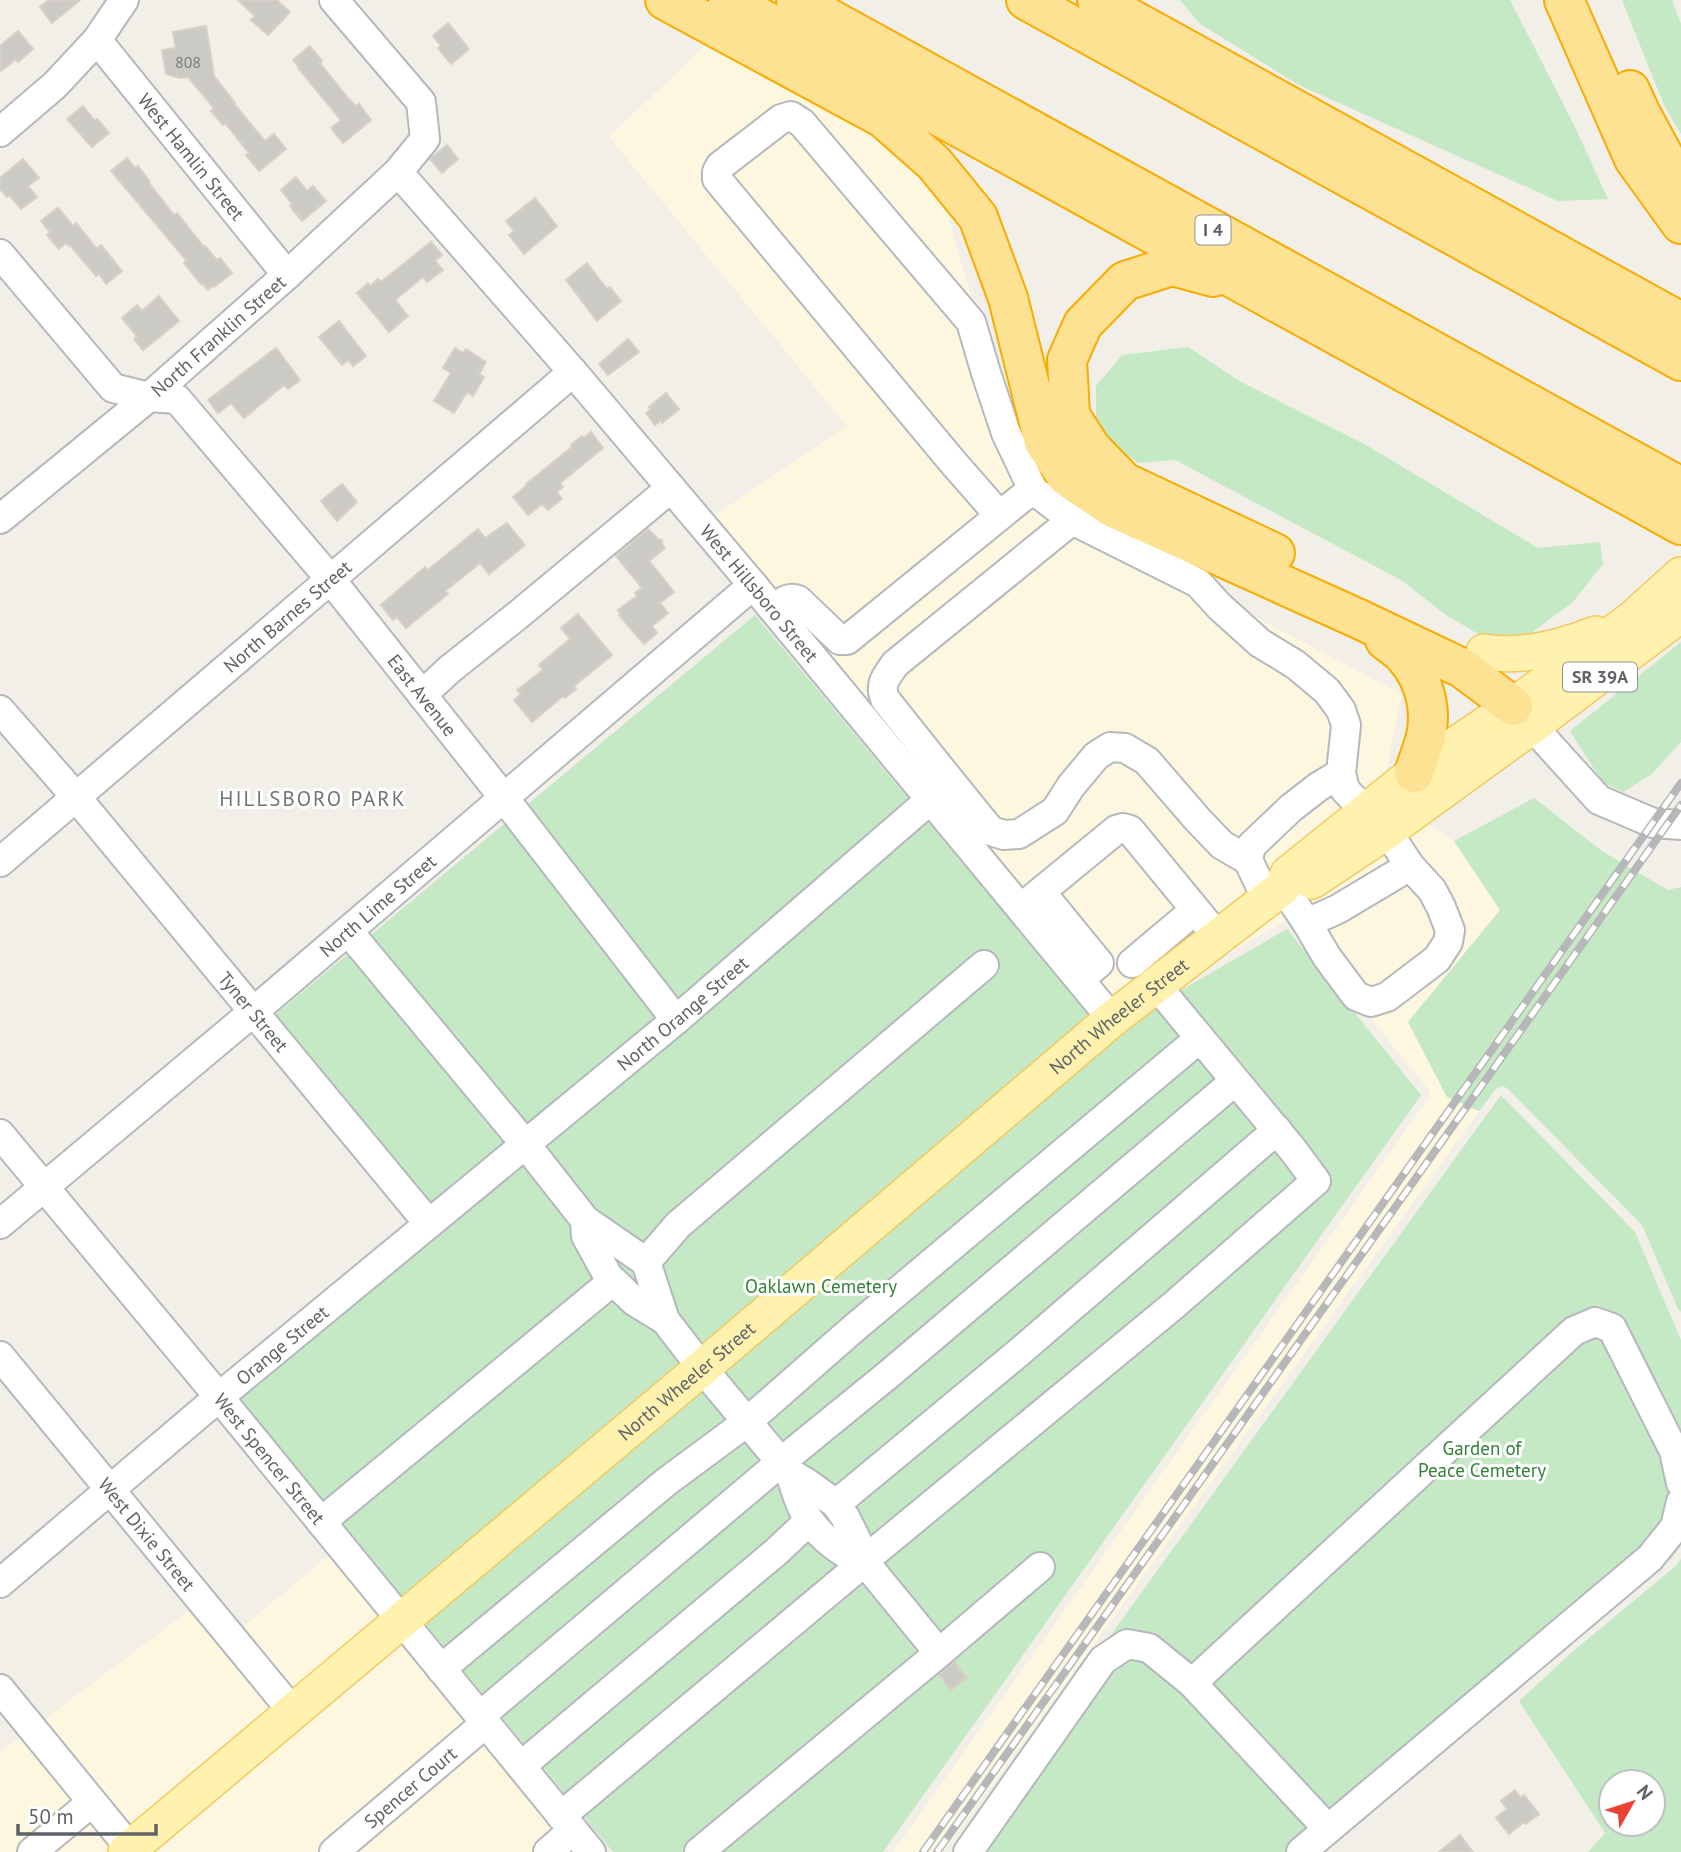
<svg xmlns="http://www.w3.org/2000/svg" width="1681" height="1852" font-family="'PT Sans',sans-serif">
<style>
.commercial{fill:#fef7e0}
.green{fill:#c5e8c5;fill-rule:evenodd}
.building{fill:#cccac5;stroke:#d6d1c6;stroke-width:2}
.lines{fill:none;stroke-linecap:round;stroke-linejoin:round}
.minor-casing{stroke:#b5b8bc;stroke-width:32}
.major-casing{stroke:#f2c960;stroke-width:38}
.highway-casing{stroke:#f9ab00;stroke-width:42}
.minor{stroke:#fff;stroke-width:28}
.major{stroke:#fff2af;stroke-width:35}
.highway{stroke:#fde293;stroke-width:38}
.rail-casing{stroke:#b6b7b8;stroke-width:8}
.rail{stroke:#fff;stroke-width:5;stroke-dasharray:16;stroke-linecap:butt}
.labels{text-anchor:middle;stroke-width:6;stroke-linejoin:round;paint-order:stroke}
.number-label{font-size:16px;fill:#7a7d7f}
.shield{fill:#fff;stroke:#8f9295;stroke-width:2}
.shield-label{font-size:18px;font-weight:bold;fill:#5f6368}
.street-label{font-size:19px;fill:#5f6368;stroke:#fff}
.park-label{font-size:19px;fill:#348238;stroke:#fff}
.neighbourhood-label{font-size:21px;letter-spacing:2px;fill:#70757a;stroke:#fff}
</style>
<rect width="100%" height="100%" fill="#f1efe8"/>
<path class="commercial" d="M 713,38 L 876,126 L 939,185 L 1008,425 L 1059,501 L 1261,620 L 1402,694 L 1383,787 L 1115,1005 L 711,518 L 847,426 L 609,137 Z
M 1419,818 L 1454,841 L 1500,910 L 1408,1022 L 1447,1096 L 1479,1111 L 944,1852 L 893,1852 L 1430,1096 L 1428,1089 L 1295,924 L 1289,921 L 1283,922 L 1165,990 L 1284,898 Z
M 332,1553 L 387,1621 L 295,1698 L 239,1630 Z
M 193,1608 L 279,1712 L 133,1834 L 41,1722 Z
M 400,1636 L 472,1723 L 319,1852 L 141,1852 Z
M 24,1735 L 116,1848 L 111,1852 L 0,1852 L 0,1752 Z
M 484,1738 L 559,1830 L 533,1852 L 348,1852 Z"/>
<path class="green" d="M 1180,0 L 1510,0 L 1575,127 L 1608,199 L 1558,201 L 1299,85 L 1200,24 Z
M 1622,0 L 1672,0 L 1681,24 L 1681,134 L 1664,105 Z
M 1188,347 L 1241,382 L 1366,445 L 1538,548 L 1600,542 L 1603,564 L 1573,602 L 1523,639 L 1487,639 L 1446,615 L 1401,580 L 1175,460 L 1138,463 L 1096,431 L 1096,386 L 1122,355 Z
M 755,615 L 1113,1043 L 1169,997 L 1287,929 L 1421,1095 L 883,1852 L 613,1852 L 238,1398 L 446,1228 L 276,1014 Z
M 1681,642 L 1681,742 L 1652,774 L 1623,792 L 1603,783 L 1570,731 Z
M 1534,798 L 1602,851 L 1668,890 L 1681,887 L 1681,1312 L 1678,1309 L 1642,1225 L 1508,1089 L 1503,1086 L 1496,1089 L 1479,1111 L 1447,1097 L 1408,1022 L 1500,910 L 1454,841 Z
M 1501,1095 L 1635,1232 L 1681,1340 L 1681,1545 L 1672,1558 L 1320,1852 L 954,1852 Z
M 1681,1559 L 1681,1852 L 1588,1852 L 1605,1833 L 1519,1701 L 1571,1653 L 1677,1565 ZM 1611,1782 L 1653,1782 L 1653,1824 L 1611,1824 Z"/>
<path class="building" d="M 48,0 L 80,0 L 52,23 L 40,7 Z
M 238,0 L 277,0 L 290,12 L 268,35 L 251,20 L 255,16 Z
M 448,23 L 469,49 L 451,64 L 438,48 L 441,46 L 433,36 Z
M 206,26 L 214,76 L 235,103 L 234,104 L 265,141 L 274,134 L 286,149 L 259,171 L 246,155 L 249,153 L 225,123 L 223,125 L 211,111 L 214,108 L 188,77 L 180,78 L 166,74 L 162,50 L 176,48 L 173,32 Z
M 18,31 L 33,49 L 18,62 L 16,59 L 0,72 L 0,46 Z
M 310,46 L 322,61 L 320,63 L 347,97 L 356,106 L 359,104 L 371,120 L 343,143 L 331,128 L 341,120 L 298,68 L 299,67 L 293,60 Z
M 83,106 L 95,121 L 97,119 L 109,133 L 92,147 L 67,119 Z
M 447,145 L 458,159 L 442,173 L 430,159 Z
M 127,158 L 135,168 L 138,166 L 150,182 L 149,183 L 174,215 L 177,213 L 204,247 L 205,246 L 217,260 L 220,258 L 232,273 L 214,287 L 213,285 L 208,290 L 202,283 L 201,284 L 184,263 L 187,261 L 111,171 Z
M 23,159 L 39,178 L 28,186 L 37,197 L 21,209 L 9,195 L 7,197 L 0,189 L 0,178 Z
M 296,177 L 307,191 L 313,186 L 326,201 L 302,221 L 290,206 L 292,204 L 281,190 Z
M 535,198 L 557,226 L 524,254 L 509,235 L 514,231 L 506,221 Z
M 58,208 L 73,226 L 76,223 L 97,249 L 101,245 L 122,271 L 106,284 L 99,274 L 96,276 L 70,245 L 69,246 L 66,243 L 59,249 L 47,235 L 50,232 L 41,221 Z
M 431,242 L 442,255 L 435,261 L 443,270 L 427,282 L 423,277 L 395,300 L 408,316 L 389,332 L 357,293 L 368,283 L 370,286 L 378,279 L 381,282 Z
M 587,263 L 607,289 L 610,287 L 621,301 L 597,321 L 566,280 Z
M 159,296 L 179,321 L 143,350 L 134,339 L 137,336 L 122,318 L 137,305 L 142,311 Z
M 339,321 L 366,356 L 353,366 L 348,360 L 342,365 L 319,337 Z
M 628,339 L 639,352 L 608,375 L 599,364 Z
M 276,348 L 300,380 L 288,389 L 284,385 L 244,418 L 231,403 L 218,413 L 208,400 Z
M 455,348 L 463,353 L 466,349 L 486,362 L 479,374 L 484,377 L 473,396 L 467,392 L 454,413 L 434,401 L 451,373 L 443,368 Z
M 666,393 L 679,409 L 662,423 L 661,420 L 655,425 L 646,413 L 651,409 L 649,407 Z
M 591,432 L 603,448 L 560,483 L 563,487 L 557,492 L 562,499 L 548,510 L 542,504 L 528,515 L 513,497 L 527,485 L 526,484 L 572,447 L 571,445 L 582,436 L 584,438 Z
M 342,484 L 357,502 L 337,521 L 321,501 Z
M 507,523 L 525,545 L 489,574 L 480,563 L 445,591 L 448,594 L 406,628 L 397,617 L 393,620 L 381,605 L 425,567 L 428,570 L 478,529 L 485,538 Z
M 648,529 L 658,539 L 662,540 L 662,544 L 665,548 L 649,561 L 674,592 L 660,603 L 668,613 L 652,626 L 657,633 L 644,644 L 619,615 L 621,614 L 618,610 L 637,596 L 635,593 L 642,588 L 616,556 Z
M 578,614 L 612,655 L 574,686 L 576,689 L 565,698 L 563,696 L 532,722 L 514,700 L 521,694 L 517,690 L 543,670 L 539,665 L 570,639 L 561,628 Z
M 954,1662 L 967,1678 L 951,1690 L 939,1675 Z
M 1515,1790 L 1521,1798 L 1524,1795 L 1539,1814 L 1526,1824 L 1524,1822 L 1509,1834 L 1496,1818 L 1507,1809 L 1501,1801 Z
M 1460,1835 L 1473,1852 L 1439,1852 Z"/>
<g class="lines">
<defs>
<g id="minor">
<path id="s1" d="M 97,40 L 287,275"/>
<path d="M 0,132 L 55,85 L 97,40 L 124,0"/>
<path id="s2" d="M 398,172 L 573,372 L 753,585 L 1112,1019"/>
<path id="s3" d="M 0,254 L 113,388 L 149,397 L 177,399 L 331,580 L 504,798 L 676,1020"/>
<path d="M 999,515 L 951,460 L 717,179 L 717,172 L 720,166 L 781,119 L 791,116 L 802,123 L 971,322 L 986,373 L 1006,433 L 1034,492"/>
<path id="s4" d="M 0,519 L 149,397 L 287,275 L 398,172 L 425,139 L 421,102 L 334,0"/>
<path d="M 774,610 C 782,603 787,596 798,600 L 840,640 L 847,640 L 1024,496 L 1034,492 L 1040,495 L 1074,521"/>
<path d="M 422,695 L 450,669 L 518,615 L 671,488"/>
<path id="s5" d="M 0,710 L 76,797 L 429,1224"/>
<path d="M 1532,726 L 1599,800 L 1653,823 L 1681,825"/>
<path d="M 935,762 L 991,831 L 1004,835 L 1019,834 L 1055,811 L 1071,786 L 1096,756 L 1110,747 L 1125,748 L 1147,761 L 1198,820 L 1222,845 L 1248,860"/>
<path d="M 915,779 L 935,762 L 885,699 C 879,684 886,677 895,664 L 1066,525 L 1074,521 L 1198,583 L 1220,607 L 1260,643 L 1296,665 L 1327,691 L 1341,710 L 1346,725 L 1341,773 L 1345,790 L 1358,803 L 1368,810"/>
<path id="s6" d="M 0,862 L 573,372"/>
<path d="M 1283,887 L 1307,923 L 1338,909 L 1410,866"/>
<path d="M 1041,892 L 1099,963 L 1080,979"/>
<path d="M 1267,900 L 1248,860 L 1251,846 L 1291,808 L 1318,787 L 1341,773"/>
<path d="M 1021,908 L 1116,830 L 1123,828 L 1130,830 L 1218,937"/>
<path d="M 1307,923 L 1327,957 L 1356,996 L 1371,1002 L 1387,997 L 1437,959 L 1448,942 L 1450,930 L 1441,907 L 1432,890 L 1410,866 L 1387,831"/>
<path d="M 348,931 L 526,1145 L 585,1220 L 646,1262 L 665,1320 L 702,1368 L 790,1473 L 807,1483 L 836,1504 L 845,1517 L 872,1571 L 939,1653"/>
<path d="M 1132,963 L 1195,910"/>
<path id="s7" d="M 0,1134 L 219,1397 L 591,1852"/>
<path d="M 585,1220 L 586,1236 L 608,1276 L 634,1301 L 665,1320"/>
<path id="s8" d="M 0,1224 L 253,1012 L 753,585"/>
<path d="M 646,1262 L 678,1225 L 984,965"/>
<path id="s9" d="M 0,1356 L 293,1712"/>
<path d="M 790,1473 C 795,1489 800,1506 809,1520 C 824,1542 849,1556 871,1570"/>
<path d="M 836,1504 L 1017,1354 L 1277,1130"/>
<path d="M 321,1522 L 608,1285 L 608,1276"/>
<path d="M 866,1559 L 1174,1305 L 1316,1181 L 1293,1150 L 1156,985"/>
<path id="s10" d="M 0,1583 L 219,1397 L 676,1020 L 931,799"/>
<path d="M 441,1669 L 666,1482 L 747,1422 L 853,1329 L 1200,1038"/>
<path d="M 0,1689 L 130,1848"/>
<path d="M 480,1716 L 781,1462 L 889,1374 L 1235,1081"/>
<path d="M 521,1766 L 776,1552 L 809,1521"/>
<path d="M 561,1816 L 862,1564"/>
<path d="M 1328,1829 L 1192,1683 L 1574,1331 L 1595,1322 L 1612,1328 L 1674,1451 L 1681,1483"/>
<path d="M 32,1852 L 92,1802"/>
<path id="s11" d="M 334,1852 L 486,1723"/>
<path d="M 548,1852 L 573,1830"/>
<path d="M 699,1852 L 939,1653 L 1040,1567"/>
<path d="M 968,1852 L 1103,1660 L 1127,1644 L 1149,1648 L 1192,1683"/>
<path d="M 1301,1852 L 1650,1558 L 1675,1527 L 1681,1502"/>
</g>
<g id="major">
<path d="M 1484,652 C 1522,658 1561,648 1596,634"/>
<path d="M 1312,881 L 1387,831 L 1532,726 L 1681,614"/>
<path id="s12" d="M 126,1852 L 702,1368 L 1112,1019 L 1283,887 L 1288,874 L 1414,773 L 1513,706 L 1631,620 L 1681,575"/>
</g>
<path id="highway" d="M 665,0 L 883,118 L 934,163 L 978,217 L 1008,298 L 1044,442 L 1067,477 L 1113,508 L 1359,619 L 1462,668 L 1513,706
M 728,0 L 1681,525
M 796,0 L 1681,487
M 1026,0 L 1681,361
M 1097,0 L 1681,322
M 1564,0 L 1634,159 L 1681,224
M 1630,90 L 1640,112 L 1681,188
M 1213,277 L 1172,266 L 1125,281 L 1083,324 L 1067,360 L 1070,415 L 1091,448 L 1124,482 L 1275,553
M 1385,640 C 1392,646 1401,651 1406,658 C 1424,679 1432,709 1426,736 C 1423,748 1418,761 1414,773"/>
</defs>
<use href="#minor" class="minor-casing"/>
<use href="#major" class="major-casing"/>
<use href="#highway" class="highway-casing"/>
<use href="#minor" class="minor"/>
<use href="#major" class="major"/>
<use href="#highway" class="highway"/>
<defs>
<path id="rail" d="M 923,1852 L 1681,783
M 937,1852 L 1681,805"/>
</defs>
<use href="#rail" class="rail-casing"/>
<use href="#rail" class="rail"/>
</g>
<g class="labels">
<g class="number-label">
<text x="188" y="68">808</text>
</g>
<g class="shield">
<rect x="1195.5" y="215.5" width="35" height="29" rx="5"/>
<rect x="1563" y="662.5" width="74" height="29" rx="5"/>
</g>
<g class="shield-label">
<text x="1213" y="236">I 4</text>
<text x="1600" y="683">SR 39A</text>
</g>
<g class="street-label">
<text dy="7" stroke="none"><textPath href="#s1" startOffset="150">West Hamlin Street</textPath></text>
<text dy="7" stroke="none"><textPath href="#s4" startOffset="285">North Franklin Street</textPath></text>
<text dy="7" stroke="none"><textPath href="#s2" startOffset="555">West Hillsboro Street</textPath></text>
<text dy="7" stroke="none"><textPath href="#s6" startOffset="378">North Barnes Street</textPath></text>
<text dy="7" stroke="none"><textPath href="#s3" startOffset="625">East Avenue</textPath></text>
<text dy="7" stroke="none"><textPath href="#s8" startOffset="494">North Lime Street</textPath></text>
<text dy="7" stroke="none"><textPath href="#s5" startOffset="394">Tyner Street</textPath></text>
<text dy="7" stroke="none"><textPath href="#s10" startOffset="889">North Orange Street</textPath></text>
<text dy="7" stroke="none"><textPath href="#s12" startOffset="1298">North Wheeler Street</textPath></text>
<text dy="7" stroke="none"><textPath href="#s10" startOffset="369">Orange Street</textPath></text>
<text dy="7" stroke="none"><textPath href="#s12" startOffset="732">North Wheeler Street</textPath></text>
<text dy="7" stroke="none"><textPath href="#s7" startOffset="422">West Spencer Street</textPath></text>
<text dy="7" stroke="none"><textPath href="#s9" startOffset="231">West Dixie Street</textPath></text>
<text dy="7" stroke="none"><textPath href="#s11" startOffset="100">Spencer Court</textPath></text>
</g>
<g class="park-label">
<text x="821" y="1293">Oaklawn Cemetery</text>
<text x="1482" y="1455">Garden of<tspan x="1482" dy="22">Peace Cemetery</tspan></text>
</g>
<g class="neighbourhood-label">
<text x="313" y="806">HILLSBORO PARK</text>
</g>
</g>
<g transform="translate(1632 1803) rotate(51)"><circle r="33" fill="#ffffff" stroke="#bfc1c3" stroke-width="2"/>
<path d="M0-5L12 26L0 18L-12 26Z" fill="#ea4335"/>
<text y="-10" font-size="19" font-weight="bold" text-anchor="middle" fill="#5f6368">N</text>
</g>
<path d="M18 1824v10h138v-10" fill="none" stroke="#5f6368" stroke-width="3.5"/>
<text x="28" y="1824" font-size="21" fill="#5f6368" stroke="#ffffff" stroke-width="5" paint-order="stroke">50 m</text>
</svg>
